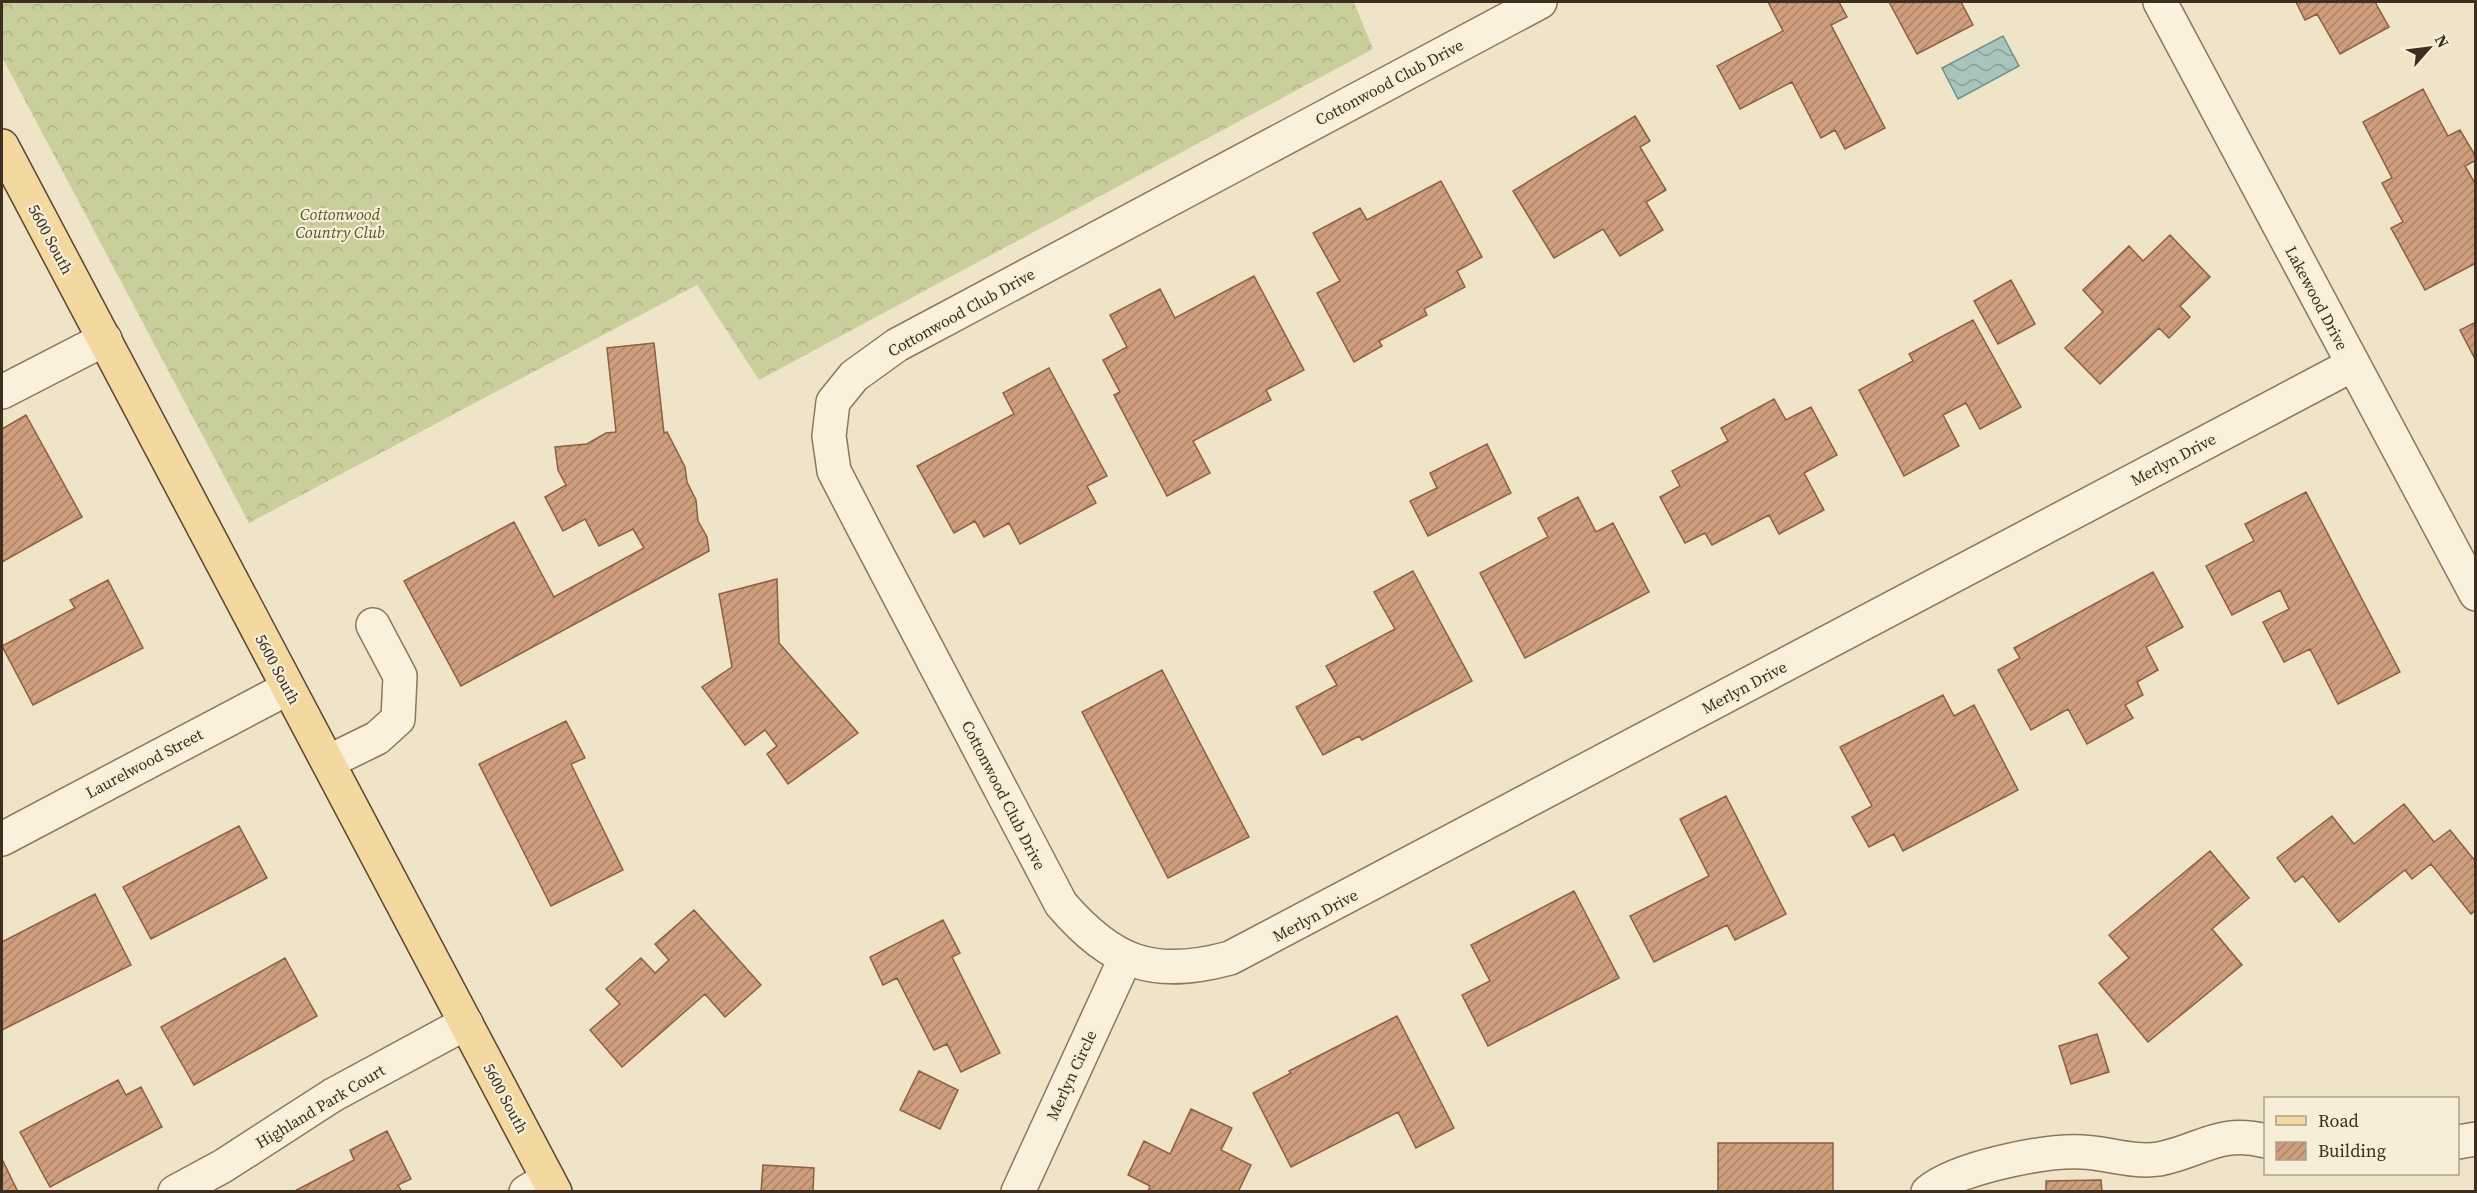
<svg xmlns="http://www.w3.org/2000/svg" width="2477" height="1193" font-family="'Source Serif 4',serif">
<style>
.forest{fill:url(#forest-crowns)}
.water{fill:url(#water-waves);stroke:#6f938a;stroke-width:1.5}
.building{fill:url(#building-hatch);stroke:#8d5f41;stroke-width:1.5}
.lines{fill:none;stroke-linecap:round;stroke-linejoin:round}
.minor-casing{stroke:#8d765c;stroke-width:36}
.major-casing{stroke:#5b4430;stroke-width:36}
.minor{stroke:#faf1dc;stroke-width:33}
.major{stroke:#f3d9a0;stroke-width:33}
.labels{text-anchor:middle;stroke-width:4.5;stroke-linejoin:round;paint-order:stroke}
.street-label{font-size:16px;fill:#3d2e20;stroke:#f7eed8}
.park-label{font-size:16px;font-style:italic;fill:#4d5a26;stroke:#f7eed8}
</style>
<defs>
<pattern id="forest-crowns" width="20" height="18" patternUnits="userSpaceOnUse" patternTransform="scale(1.5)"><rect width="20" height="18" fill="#c9cf9b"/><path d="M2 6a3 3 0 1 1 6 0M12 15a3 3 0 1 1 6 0" fill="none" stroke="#aeb285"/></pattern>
<pattern id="water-waves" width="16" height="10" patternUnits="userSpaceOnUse" patternTransform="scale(1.5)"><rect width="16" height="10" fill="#a9c4bc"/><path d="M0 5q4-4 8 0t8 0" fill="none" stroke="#8ba098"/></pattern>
<pattern id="building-hatch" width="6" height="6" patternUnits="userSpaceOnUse" patternTransform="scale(1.5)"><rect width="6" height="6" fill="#cf9f7d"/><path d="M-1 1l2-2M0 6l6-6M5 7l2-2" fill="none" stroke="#a98266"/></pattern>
</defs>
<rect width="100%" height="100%" fill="#f0e4c8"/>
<path class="forest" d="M 2,2 L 1354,2 L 1373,49 L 759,380 L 697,285 L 249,523 L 2,57 Z"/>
<path class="water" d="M 2003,36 L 2019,66 L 1958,99 L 1942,68 Z"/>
<path class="building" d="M 1768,2 L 1839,2 L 1847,17 L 1831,25 L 1885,128 L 1845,149 L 1835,130 L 1821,138 L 1792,82 L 1740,109 L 1717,66 L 1783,31 Z
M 1889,2 L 1961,2 L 1973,25 L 1917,54 Z
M 2296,2 L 2375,2 L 2389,27 L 2340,54 L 2317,14 L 2305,20 Z
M 2423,89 L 2448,136 L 2460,130 L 2476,157 L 2476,160 L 2465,166 L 2476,185 L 2476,263 L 2425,290 L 2391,228 L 2403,222 L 2382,183 L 2392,178 L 2363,122 Z
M 1635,116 L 1650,141 L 1640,147 L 1666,190 L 1646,202 L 1663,230 L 1620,256 L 1603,229 L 1554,258 L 1513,191 Z
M 1441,181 L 1482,257 L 1457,271 L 1465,287 L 1424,309 L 1427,315 L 1379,341 L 1382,346 L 1354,362 L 1317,293 L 1340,281 L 1313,233 L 1360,208 L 1367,220 Z
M 2170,235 L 2210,277 L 2180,306 L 2190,317 L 2169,338 L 2159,328 L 2100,384 L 2065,348 L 2103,312 L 2083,290 L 2129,246 L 2143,261 Z
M 1254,276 L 1304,370 L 1266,390 L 1271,400 L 1193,441 L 1210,473 L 1167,496 L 1114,395 L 1120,392 L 1103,360 L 1127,347 L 1110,315 L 1160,289 L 1175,318 Z
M 2011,280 L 2035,324 L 1998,344 L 1974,301 Z
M 1973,320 L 2021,407 L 1980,429 L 1966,403 L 1943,415 L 1959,446 L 1904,476 L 1859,390 L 1913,361 L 1909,354 Z
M 2476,322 L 2476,361 L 2460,330 Z
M 654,343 L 664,433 L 667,432 L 685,467 L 687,482 L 696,500 L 698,521 L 707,537 L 709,551 L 461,686 L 404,581 L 514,522 L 554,597 L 644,548 L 633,529 L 599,546 L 585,519 L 563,531 L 545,497 L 566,485 L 558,470 L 555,447 L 587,444 L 606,433 L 616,432 L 607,348 Z
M 1049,368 L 1107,476 L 1087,486 L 1096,503 L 1020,544 L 1009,523 L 984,537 L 975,521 L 954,533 L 917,466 L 1014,414 L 1003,393 Z
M 1774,399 L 1786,420 L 1811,407 L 1837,455 L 1804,473 L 1824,510 L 1779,534 L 1769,515 L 1712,545 L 1705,533 L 1685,543 L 1660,497 L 1680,486 L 1672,471 L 1728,441 L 1721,428 Z
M 26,415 L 82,517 L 2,562 L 2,429 Z
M 1487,444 L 1511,493 L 1428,536 L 1410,501 L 1437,488 L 1430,473 Z
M 2306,492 L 2400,672 L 2338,704 L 2310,649 L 2284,662 L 2263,622 L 2289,609 L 2280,590 L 2232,615 L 2206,566 L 2254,541 L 2245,524 Z
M 1578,497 L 1596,532 L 1613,523 L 1649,592 L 1525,658 L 1480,573 L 1548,537 L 1538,518 Z
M 1413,571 L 1472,681 L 1362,740 L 1359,736 L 1323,755 L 1296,707 L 1337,685 L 1326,666 L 1395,629 L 1374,592 Z
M 2153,572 L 2183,627 L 2146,647 L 2158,670 L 2137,682 L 2143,695 L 2125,705 L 2133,718 L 2087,744 L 2068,709 L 2031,730 L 1998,670 L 2020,658 L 2014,648 Z
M 777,579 L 779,643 L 858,733 L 788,784 L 767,754 L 777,746 L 765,730 L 745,745 L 702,687 L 732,667 L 719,594 Z
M 108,580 L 143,648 L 33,705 L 2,646 L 75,608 L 70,600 Z
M 1162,670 L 1249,837 L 1168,878 L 1082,712 Z
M 1943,695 L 1954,716 L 1974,705 L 2018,790 L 1903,851 L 1894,834 L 1869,847 L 1852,817 L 1872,806 L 1840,747 Z
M 566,721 L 585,758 L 571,764 L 623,870 L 551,906 L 479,764 Z
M 1726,796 L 1786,914 L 1735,940 L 1727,925 L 1654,962 L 1630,916 L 1709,876 L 1680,819 Z
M 2404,804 L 2434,842 L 2450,830 L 2476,862 L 2476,910 L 2471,914 L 2431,864 L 2412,879 L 2405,870 L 2339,922 L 2303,876 L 2295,882 L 2277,858 L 2332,816 L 2354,844 Z
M 239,826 L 267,878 L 151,939 L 123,887 Z
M 2210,851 L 2249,898 L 2212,929 L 2242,965 L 2148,1042 L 2099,983 L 2129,958 L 2109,935 Z
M 1574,891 L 1619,978 L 1488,1046 L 1462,995 L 1490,981 L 1471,945 Z
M 95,894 L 131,965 L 2,1030 L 2,942 Z
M 694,910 L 761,985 L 725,1017 L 705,994 L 622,1067 L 590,1030 L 620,1004 L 606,989 L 641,958 L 655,973 L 669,960 L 655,944 Z
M 943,920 L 960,953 L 952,957 L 1000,1053 L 961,1072 L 947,1044 L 934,1050 L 897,978 L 883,985 L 870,957 Z
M 285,958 L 317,1016 L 194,1085 L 161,1027 Z
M 1397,1016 L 1454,1128 L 1416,1148 L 1398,1112 L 1291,1167 L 1253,1093 L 1291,1073 L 1289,1071 Z
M 2097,1034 L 2109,1072 L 2071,1084 L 2059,1046 Z
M 919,1071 L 958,1090 L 940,1129 L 900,1110 Z
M 118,1080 L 126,1095 L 141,1087 L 162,1127 L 50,1187 L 20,1132 Z
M 1191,1109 L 1232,1128 L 1221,1150 L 1251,1165 L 1238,1192 L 1148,1192 L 1150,1186 L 1128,1175 L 1144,1141 L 1170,1154 Z
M 387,1131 L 411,1179 L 398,1185 L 402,1192 L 293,1192 L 354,1160 L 350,1150 Z
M 1718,1143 L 1833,1143 L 1833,1192 L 1718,1192 Z
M 2,1159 L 18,1192 L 2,1192 Z
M 763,1165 L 814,1168 L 813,1192 L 761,1192 Z
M 2101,1180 L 2102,1192 L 2046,1192 L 2046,1181 Z"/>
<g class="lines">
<defs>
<path id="minor" d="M 1540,2 L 897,345 L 854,376 L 833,402 L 829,436 L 834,471 L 864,529 L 1061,904 C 1112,963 1153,979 1230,958 L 2352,365
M 2160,2 L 2476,594
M 2,392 L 105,339
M 328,762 L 377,738 L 398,719 L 400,676 L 373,625
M 2,839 L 288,688
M 2458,1142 L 2476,1139
M 175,1192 L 223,1166 L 333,1095 L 466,1023
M 526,1192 L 548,1179
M 1018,1192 L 1125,959
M 1928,1192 C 1956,1168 2044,1150 2082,1152 C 2108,1153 2133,1163 2159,1159 C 2201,1151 2219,1129 2266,1141"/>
<path id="major" d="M 2,146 L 555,1192"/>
</defs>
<use href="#minor" class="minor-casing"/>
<use href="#major" class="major-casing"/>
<use href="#minor" class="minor"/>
<use href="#major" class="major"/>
</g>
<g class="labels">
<g class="street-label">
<text transform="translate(1389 82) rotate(-28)" y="6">Cottonwood Club Drive</text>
<text transform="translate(51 239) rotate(62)" y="6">5600 South</text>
<text transform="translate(2317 298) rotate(62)" y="6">Lakewood Drive</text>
<text transform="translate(961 312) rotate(-29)" y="6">Cottonwood Club Drive</text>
<text transform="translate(2173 459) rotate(-28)" y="6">Merlyn Drive</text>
<text transform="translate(278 669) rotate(62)" y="6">5600 South</text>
<text transform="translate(1744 687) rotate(-28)" y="6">Merlyn Drive</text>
<text transform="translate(144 763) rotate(-28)" y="6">Laurelwood Street</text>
<text transform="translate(1004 795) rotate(63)" y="6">Cottonwood Club Drive</text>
<text transform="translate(1315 915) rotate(-28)" y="6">Merlyn Drive</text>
<text transform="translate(1071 1075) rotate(-65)" y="6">Merlyn Circle</text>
<text transform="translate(506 1098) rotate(62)" y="6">5600 South</text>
<text transform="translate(320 1106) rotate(-31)" y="6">Highland Park Court</text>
</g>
<g class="park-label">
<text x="340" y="220">Cottonwood<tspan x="340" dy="18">Country Club</tspan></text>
</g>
</g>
<rect width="2477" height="1193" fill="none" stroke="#3d2e20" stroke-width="6"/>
<rect x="2264" y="1097" width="195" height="78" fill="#f7eed8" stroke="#ada18e" stroke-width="1.5"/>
<rect x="2276" y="1116" width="30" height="9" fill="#f3d9a0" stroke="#ada18e" stroke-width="1.5"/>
<text x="2318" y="1127" font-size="18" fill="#3d2e20">Road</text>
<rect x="2276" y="1142" width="30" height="18" fill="url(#building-hatch)" stroke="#ada18e" stroke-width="1.5"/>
<text x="2318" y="1157" font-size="18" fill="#3d2e20">Building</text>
<g transform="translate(2429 48) rotate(62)" stroke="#f7eed8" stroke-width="4.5" paint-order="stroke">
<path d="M0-4.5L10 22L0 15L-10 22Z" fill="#3d2e20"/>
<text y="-9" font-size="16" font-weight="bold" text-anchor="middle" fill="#3d2e20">N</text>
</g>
</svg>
